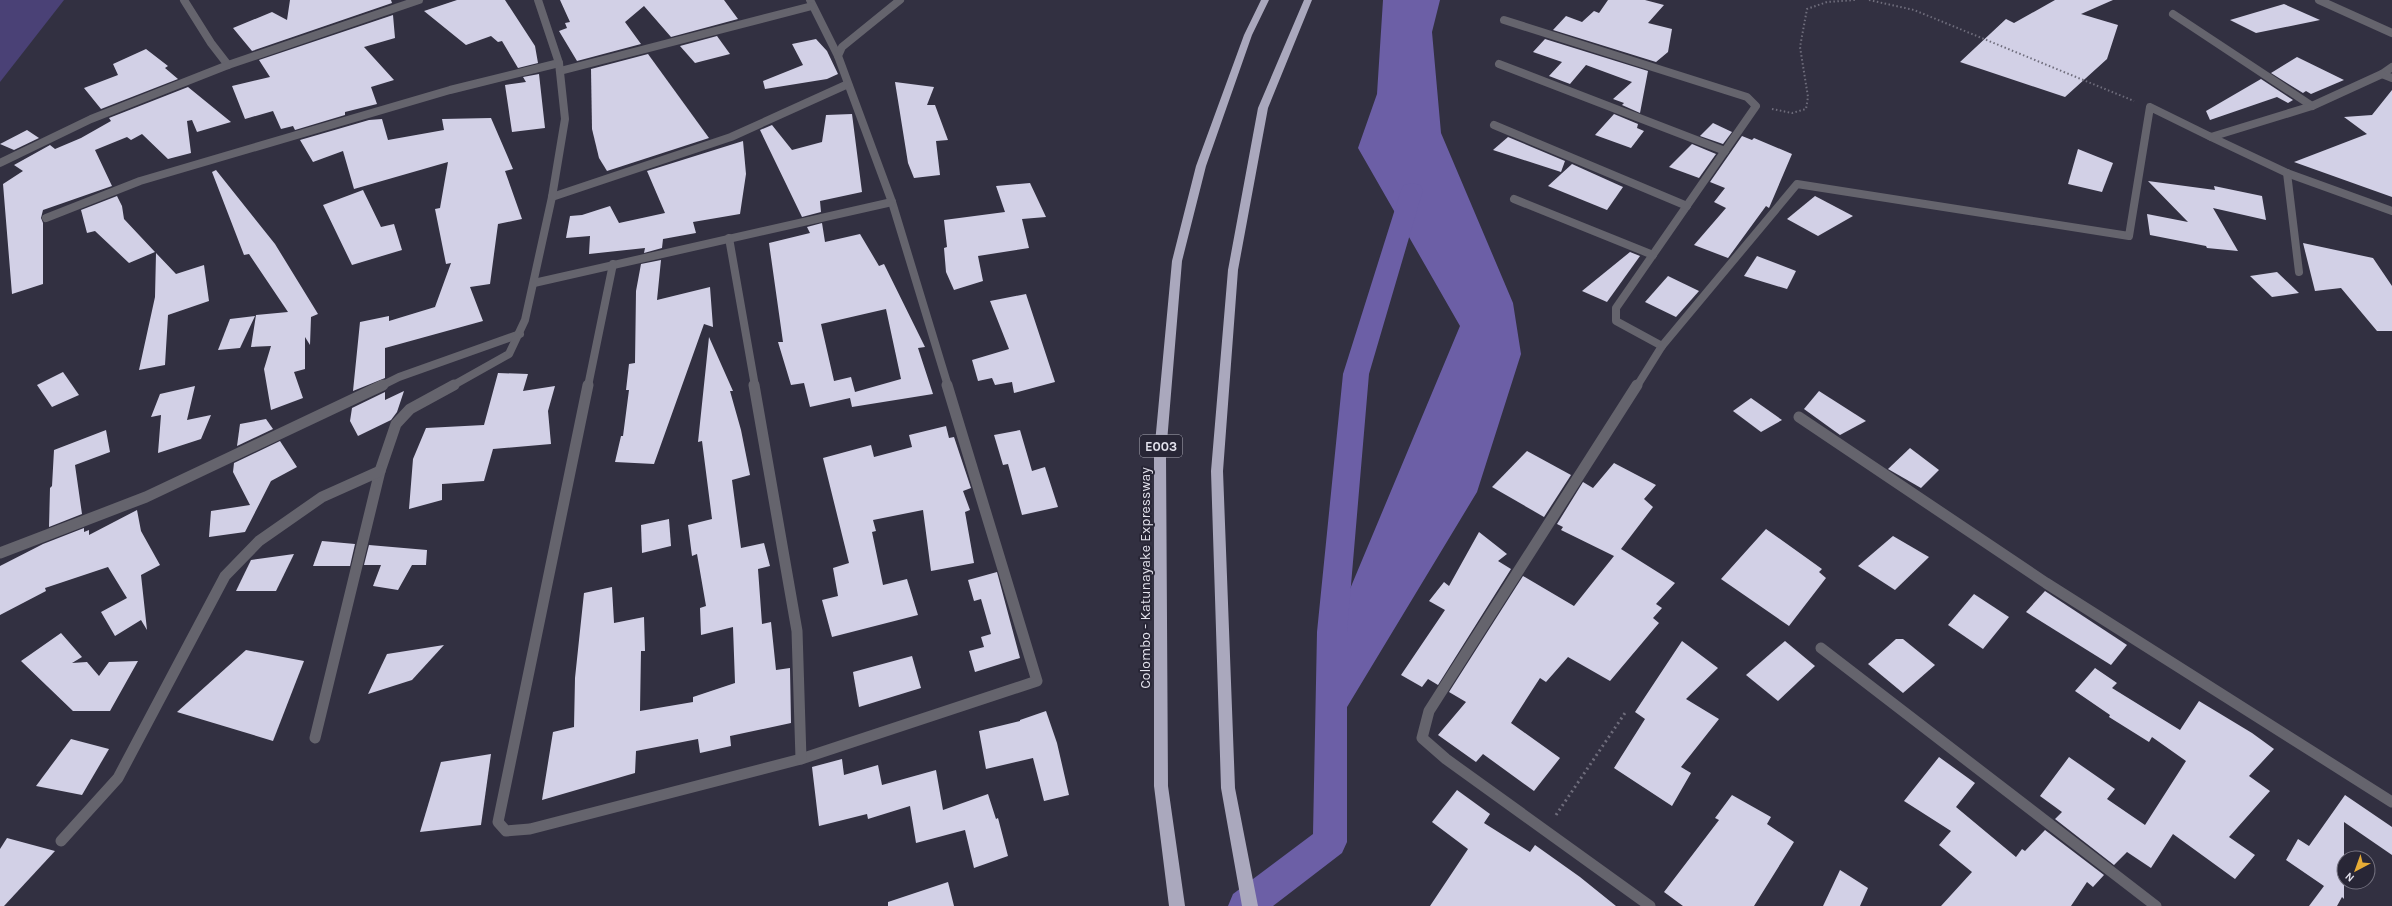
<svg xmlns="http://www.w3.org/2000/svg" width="2392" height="906" font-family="Karla,sans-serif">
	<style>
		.green { fill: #4a4176 }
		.water { fill: #6c5fa6 }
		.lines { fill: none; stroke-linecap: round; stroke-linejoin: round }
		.canal { fill: #6c5fa6; fill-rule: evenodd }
		.building { fill: #d2d0e6; fill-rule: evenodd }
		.path-far1 { stroke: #6f6d7c; stroke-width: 2; stroke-dasharray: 1.5 2.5; stroke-linecap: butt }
		.path { stroke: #6f6d7c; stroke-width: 3; stroke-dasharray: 2 3.5; stroke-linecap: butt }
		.minor-far1 { stroke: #65646d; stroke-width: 8 }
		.minor { stroke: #65646d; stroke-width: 11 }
		.highway { fill: #aaa8bd; fill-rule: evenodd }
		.labels { text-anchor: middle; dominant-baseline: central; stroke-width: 4; stroke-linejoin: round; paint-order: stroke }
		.shield { fill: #282636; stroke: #abaab6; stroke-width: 1 }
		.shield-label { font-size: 13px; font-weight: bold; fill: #e3e2ed }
		.street-label { font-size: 14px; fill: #e3e2ed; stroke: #282636 }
	</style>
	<rect width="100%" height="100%" fill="#323041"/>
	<path class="green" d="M 0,0 L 64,0 L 0,82 Z"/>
	<path class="water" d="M 1383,0 L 1440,0 L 1432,32 L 1441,133 L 1513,303 L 1521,354 L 1477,492 L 1341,717 L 1332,632 L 1460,326 L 1358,148 L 1377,94 Z"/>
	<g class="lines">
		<path class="canal" d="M 1412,183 L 1420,185 L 1423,190 L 1369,374 L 1347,632 L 1347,842 L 1342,853 L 1273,906 L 1228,906 L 1233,894 L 1313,834 L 1317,632 L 1343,374 L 1401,190 L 1404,185 Z"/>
	</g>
	<g class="building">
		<path d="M 290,0 L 391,0 L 392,3 L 252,51 L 233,28 L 272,12 L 287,20 Z"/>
		<path d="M 457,0 L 505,0 L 535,46 L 538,63 L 518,68 L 502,41 L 498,42 L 491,36 L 466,45 L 424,11 Z"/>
		<path d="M 560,0 L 724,0 L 738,19 L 671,37 L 644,6 L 625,22 L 641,44 L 577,61 L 559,31 L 567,28 L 565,23 L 570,22 Z"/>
		<path d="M 1608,0 L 1645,0 L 1664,5 L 1648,23 L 1672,29 L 1668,52 L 1656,62 L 1553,30 L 1566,16 L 1582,22 L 1594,11 L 1599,13 Z"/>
		<path d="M 2055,0 L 2113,0 L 2081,14 L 2118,25 L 2107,59 L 2065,97 L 1960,62 L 2006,19 L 2014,23 Z"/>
		<path d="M 2284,4 L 2320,20 L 2256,33 L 2230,20 Z"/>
		<path d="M 393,15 L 395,38 L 364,47 L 394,80 L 371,87 L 377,104 L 345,112 L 345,115 L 295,130 L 293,126 L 281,129 L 273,111 L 245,119 L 232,86 L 270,77 L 259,60 Z"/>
		<path d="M 717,36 L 730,54 L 695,63 L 680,46 Z"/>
		<path d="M 816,39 L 827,51 L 838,74 L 827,79 L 765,89 L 763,81 L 803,65 L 792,44 Z"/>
		<path d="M 1545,39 L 1648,71 L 1640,113 L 1622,105 L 1624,103 L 1613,99 L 1632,82 L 1586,65 L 1570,84 L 1549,76 L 1562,62 L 1533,52 Z"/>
		<path d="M 146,49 L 168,66 L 165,68 L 178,79 L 101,109 L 84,88 L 118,75 L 113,64 Z"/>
		<path d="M 648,54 L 709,138 L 607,171 L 599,158 L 592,129 L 591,69 Z"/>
		<path d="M 2297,57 L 2344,80 L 2311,94 L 2306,91 L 2303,93 L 2271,73 Z"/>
		<path d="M 539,74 L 545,128 L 512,132 L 505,85 L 526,82 L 523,77 Z"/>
		<path d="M 2261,79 L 2293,100 L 2288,103 L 2277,97 L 2210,120 L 2206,111 Z"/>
		<path d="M 895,82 L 934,87 L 927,105 L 935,105 L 948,140 L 936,141 L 940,175 L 914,178 L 908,163 Z"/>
		<path d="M 188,87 L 231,122 L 197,132 L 192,120 L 187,121 L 191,153 L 168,159 L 142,134 L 131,140 L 127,137 L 95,150 L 112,186 L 43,210 L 41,218 L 43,223 L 43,284 L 12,294 L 3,184 L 23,171 L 14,165 L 50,145 L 55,149 L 81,138 L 111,121 L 109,118 Z"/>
		<path d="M 2392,90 L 2392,197 L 2294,162 L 2367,134 L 2344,117 L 2372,115 Z"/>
		<path d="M 852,114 L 862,192 L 820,201 L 821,212 L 802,217 L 760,130 L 772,125 L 792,150 L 822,142 L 826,115 Z"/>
		<path d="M 1614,114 L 1638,124 L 1637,128 L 1644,131 L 1631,148 L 1595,135 Z"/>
		<path d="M 491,118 L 513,169 L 505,171 L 522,219 L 498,224 L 490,284 L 470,287 L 483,321 L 385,348 L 385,378 L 353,391 L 360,322 L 389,316 L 389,321 L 435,307 L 451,263 L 446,264 L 435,209 L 440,208 L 448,162 L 354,189 L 343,151 L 313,162 L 300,140 L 369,120 L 382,119 L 388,140 L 444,130 L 442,119 Z"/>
		<path d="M 1713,123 L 1732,132 L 1723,144 L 1700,136 Z"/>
		<path d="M 27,130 L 39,138 L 14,150 L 0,144 Z"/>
		<path d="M 1742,136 L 1752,140 L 1754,138 L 1792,154 L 1769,208 L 1766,206 L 1728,258 L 1694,245 L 1726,208 L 1714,202 L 1725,188 L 1710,182 Z"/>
		<path d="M 1508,137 L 1565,161 L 1561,172 L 1493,150 Z"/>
		<path d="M 743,141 L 746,174 L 740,214 L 693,222 L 696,233 L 663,239 L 662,248 L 644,253 L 645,248 L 589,254 L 590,236 L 566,238 L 570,216 L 582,215 L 610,206 L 619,223 L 665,213 L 647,171 Z"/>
		<path d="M 1692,144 L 1716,154 L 1699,178 L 1669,167 Z"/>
		<path d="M 2078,149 L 2113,163 L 2102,192 L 2068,184 Z"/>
		<path d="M 1572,164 L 1623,187 L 1607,210 L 1548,186 Z"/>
		<path d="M 216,170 L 275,244 L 318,314 L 311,317 L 310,345 L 305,337 L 305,369 L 294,372 L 303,398 L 271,410 L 264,369 L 271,346 L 251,347 L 256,315 L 288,312 L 249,254 L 244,255 L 212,172 Z"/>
		<path d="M 2148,181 L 2215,190 L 2214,186 L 2262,196 L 2266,220 L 2213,208 L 2238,251 L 2207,248 L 2206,246 L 2150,235 L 2147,214 L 2188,222 Z"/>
		<path d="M 1030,183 L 1046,217 L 1022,219 L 1029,248 L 978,256 L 983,281 L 954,290 L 946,272 L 944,248 L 947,247 L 944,220 L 1005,212 L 996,186 Z"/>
		<path d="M 363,190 L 381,227 L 394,224 L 402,250 L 352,265 L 323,205 Z"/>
		<path d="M 117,196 L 122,206 L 124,219 L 155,252 L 129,263 L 95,231 L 87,233 L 81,210 Z"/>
		<path d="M 1815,196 L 1853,216 L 1818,236 L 1787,219 Z"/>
		<path d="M 822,223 L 825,242 L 860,234 L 879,266 L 884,264 L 925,347 L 918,348 L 933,394 L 852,407 L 850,398 L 810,407 L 804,383 L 791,385 L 778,342 L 783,342 L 769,243 L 810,233 L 807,227 ZM 886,309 L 901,379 L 855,392 L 851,377 L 834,381 L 821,324 Z"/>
		<path d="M 2303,243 L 2373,258 L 2392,286 L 2392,331 L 2377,331 L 2341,288 L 2315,291 Z"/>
		<path d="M 1630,252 L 1640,256 L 1607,302 L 1582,291 Z"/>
		<path d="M 156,253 L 176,274 L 204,265 L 209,301 L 168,315 L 165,365 L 139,370 L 155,297 Z"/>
		<path d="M 1757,256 L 1796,271 L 1787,289 L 1744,276 Z"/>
		<path d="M 661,260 L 657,300 L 710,287 L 713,327 L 704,324 L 654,464 L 615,462 L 621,436 L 623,436 L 629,390 L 626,390 L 629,364 L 635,363 L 636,291 L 641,264 Z"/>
		<path d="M 2277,272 L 2299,293 L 2272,297 L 2250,276 Z"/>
		<path d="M 1668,276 L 1699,291 L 1676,317 L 1645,302 Z"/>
		<path d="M 1026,294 L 1055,382 L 1014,393 L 1012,382 L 995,385 L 992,378 L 978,381 L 972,360 L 1009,349 L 990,301 Z"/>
		<path d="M 255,316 L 240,348 L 218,350 L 230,319 Z"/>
		<path d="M 709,337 L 733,391 L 730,391 L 741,430 L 750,475 L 732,480 L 741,548 L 764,543 L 770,566 L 758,569 L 762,624 L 771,622 L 776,670 L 790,668 L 791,723 L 730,736 L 731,746 L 700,753 L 698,739 L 636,751 L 635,773 L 542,800 L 553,732 L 574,727 L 575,678 L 584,593 L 612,587 L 614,623 L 644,617 L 645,651 L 641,651 L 640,711 L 693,702 L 693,697 L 735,683 L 733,627 L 701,635 L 700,608 L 706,606 L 697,554 L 692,556 L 688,525 L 712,519 L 702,441 L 698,442 Z"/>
		<path d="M 63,372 L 79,395 L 52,407 L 37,385 Z"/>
		<path d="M 498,373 L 528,374 L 523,391 L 555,386 L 548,411 L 551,444 L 493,449 L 484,481 L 442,484 L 442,500 L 409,509 L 413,459 L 426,428 L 484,425 Z"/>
		<path d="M 195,386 L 187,420 L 211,415 L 201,439 L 158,453 L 161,415 L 151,417 L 160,394 Z"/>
		<path d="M 404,391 L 397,412 L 391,420 L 358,436 L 350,421 L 352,408 L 385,392 L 385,400 Z"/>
		<path d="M 1819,391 L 1866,421 L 1840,435 L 1804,409 Z"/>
		<path d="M 1751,398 L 1782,420 L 1761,432 L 1733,411 Z"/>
		<path d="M 266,419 L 273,429 L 237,446 L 240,424 Z"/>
		<path d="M 946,426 L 949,438 L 954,437 L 971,488 L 963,491 L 970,510 L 965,512 L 974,563 L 931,571 L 923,510 L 873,520 L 876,531 L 872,532 L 883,585 L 907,579 L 918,615 L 832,637 L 822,600 L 838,596 L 833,568 L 849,563 L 823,458 L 871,445 L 874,457 L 912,447 L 909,435 Z"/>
		<path d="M 106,430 L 110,452 L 75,465 L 82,514 L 49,527 L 50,488 L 52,486 L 54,450 Z"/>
		<path d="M 1020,430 L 1032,471 L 1045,467 L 1058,507 L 1022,515 L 1008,464 L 1003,465 L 994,435 Z"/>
		<path d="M 280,441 L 297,467 L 271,481 L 245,532 L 209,537 L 211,511 L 250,505 L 233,472 L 234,463 Z"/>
		<path d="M 1910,448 L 1939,470 L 1921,488 L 1888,469 Z"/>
		<path d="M 1527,451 L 1571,475 L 1544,517 L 1492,487 Z"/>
		<path d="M 1614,463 L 1656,485 L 1644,499 L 1653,507 L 1621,549 L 1675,583 L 1656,604 L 1662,608 L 1653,618 L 1659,623 L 1610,681 L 1568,657 L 1546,682 L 1540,678 L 1511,723 L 1560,758 L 1534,791 L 1483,754 L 1476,762 L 1438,735 L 1466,702 L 1449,692 L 1523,576 L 1574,606 L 1614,556 L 1561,530 L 1563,527 L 1557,524 L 1583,482 L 1593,488 Z"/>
		<path d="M 137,510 L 141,531 L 160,565 L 141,575 L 147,630 L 141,620 L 115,636 L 101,612 L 127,598 L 108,567 L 45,588 L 46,591 L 0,615 L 0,566 L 43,544 L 84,528 L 84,532 L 89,530 L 89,535 Z"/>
		<path d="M 669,519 L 671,546 L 642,553 L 641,525 Z"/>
		<path d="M 1766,529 L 1822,569 L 1819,572 L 1826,578 L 1789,626 L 1721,579 Z"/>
		<path d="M 1479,532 L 1507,554 L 1498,561 L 1511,569 L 1438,685 L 1428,679 L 1422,687 L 1401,675 L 1445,610 L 1429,601 L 1444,582 L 1449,586 Z"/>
		<path d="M 1893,536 L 1929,557 L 1895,590 L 1858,566 Z"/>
		<path d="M 322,541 L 355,544 L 350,566 L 313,566 Z"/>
		<path d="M 369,545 L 427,550 L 426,565 L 412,565 L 398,590 L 373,586 L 381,565 L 364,565 Z"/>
		<path d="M 294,554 L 276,591 L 236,591 L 251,560 Z"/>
		<path d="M 997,572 L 1020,658 L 975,672 L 969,651 L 984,647 L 981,637 L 991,634 L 981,599 L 974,601 L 968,580 Z"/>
		<path d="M 2045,591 L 2127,645 L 2111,665 L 2026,612 Z"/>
		<path d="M 1974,594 L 2009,617 L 1983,649 L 1948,625 Z"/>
		<path d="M 61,633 L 82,657 L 72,663 L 87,662 L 99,676 L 109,662 L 138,661 L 110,711 L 73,711 L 21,661 Z"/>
		<path d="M 1896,639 L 1903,639 L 1935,665 L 1903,693 L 1868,664 Z"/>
		<path d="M 1682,641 L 1718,668 L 1686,699 L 1719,719 L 1681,767 L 1691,773 L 1672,806 L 1614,768 L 1645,719 L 1635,712 Z"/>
		<path d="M 1785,641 L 1815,666 L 1778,701 L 1746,675 Z"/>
		<path d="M 444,645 L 412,680 L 368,694 L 387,654 Z"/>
		<path d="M 246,650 L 304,661 L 273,741 L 177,712 Z"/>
		<path d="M 912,656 L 921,688 L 859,707 L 853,672 Z"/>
		<path d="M 2095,668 L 2117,683 L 2112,688 L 2180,730 L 2199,701 L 2252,733 L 2274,749 L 2249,776 L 2270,791 L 2229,837 L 2255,855 L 2235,879 L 2173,834 L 2151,868 L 2127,852 L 2114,865 L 2055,819 L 2062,812 L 2040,796 L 2069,757 L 2115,789 L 2107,799 L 2145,825 L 2186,761 L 2152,737 L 2149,742 L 2109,717 L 2110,715 L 2075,691 Z"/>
		<path d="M 1046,711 L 1057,743 L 1069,795 L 1044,801 L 1033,758 L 986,769 L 979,731 L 1020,721 L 1020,720 Z"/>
		<path d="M 71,739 L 109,749 L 82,795 L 36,786 Z"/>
		<path d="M 491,754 L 481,825 L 420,832 L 441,762 Z"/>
		<path d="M 1939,757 L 1975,783 L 1956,807 L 2016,857 L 2022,849 L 2025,851 L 2045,830 L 2104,875 L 2093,887 L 2087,882 L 2071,906 L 1941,906 L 1972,872 L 1939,845 L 1951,831 L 1904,801 Z"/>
		<path d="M 842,759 L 844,775 L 878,765 L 882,785 L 936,770 L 943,810 L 988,794 L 996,819 L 998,818 L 1008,856 L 974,868 L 965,830 L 916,843 L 910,806 L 868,819 L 867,814 L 819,826 L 812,767 Z"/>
		<path d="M 1457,790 L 1490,814 L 1484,823 L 1530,852 L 1535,845 L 1580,877 L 1616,906 L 1430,906 L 1468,849 L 1432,822 Z"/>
		<path d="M 1732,795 L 1771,817 L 1767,824 L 1794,842 L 1754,906 L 1683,906 L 1664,892 L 1719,820 L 1715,818 Z"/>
		<path d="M 2345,795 L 2392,827 L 2392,855 L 2344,822 L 2344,899 L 2342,897 L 2337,906 L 2309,906 L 2324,886 L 2286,860 L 2298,839 L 2309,846 Z"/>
		<path d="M 7,838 L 55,851 L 4,906 L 0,906 L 0,849 Z"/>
		<path d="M 1840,870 L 1868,888 L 1860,906 L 1823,906 Z"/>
		<path d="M 948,882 L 954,906 L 888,906 L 888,902 Z"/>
	</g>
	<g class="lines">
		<g class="path-far1">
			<path d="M 1869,0 L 1914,10 L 2134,101"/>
			<path d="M 1772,109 L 1792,113 L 1806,109 L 1808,97 L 1800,47 L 1807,9 L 1827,2 L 1855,0"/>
		</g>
		<path class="path" d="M 1556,815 L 1625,713"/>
		<g class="minor-far1">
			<path d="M 184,0 L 211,43 L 228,65"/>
			<path d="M 810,0 L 838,56"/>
			<path d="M 900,0 L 842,47 L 838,56 L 892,202 L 948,386"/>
			<path d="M 2319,0 L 2392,33"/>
			<path d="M 2173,14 L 2312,106"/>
			<path d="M 1504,20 L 1747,97 L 1756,106 L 1616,308 L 1616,321 L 1662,346"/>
			<path d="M 1499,64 L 1725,151"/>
			<path d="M 2392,67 L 2382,74 L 2392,78"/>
			<path d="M 560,71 L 812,6"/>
			<path d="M 1494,125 L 1687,206"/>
			<path d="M 2211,137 L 2287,173 L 2392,211"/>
			<path d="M 0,163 L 91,119 L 228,65 L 419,0"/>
			<path d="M 2287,173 L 2299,272"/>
			<path d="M 552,197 L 731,137 L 848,84"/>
			<path d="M 1514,199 L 1653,255"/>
			<path d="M 46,218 L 140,181 L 450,90 L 559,63"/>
			<path d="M 729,238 L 755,386"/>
			<path d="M 534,283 L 892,202"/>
			<path d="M 381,386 L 399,377 L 520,334"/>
			<path d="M 452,386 L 509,354 L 525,320 L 552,197 L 565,119 L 559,63 L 538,0"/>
			<path d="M 588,386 L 613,264"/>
			<path d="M 1637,386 L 1662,346 L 1797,184 L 2129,236 L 2150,107 L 2211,137 L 2312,106 L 2382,74"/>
		</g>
		<g class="minor">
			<path d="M 588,385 L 498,822 L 506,831 L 530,829 L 801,759 L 1037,681 L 947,385"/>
			<path d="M 754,385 L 797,631 L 801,759"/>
			<path d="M 1637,385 L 1429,711 L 1422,738 L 1446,759 L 1650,906"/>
			<path d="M 1799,417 L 2046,583 L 2392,802"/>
			<path d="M 0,553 L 146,497 L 383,385"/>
			<path d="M 1821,648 L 2156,906"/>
			<path d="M 315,738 L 380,471 L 396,424 L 410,409 L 454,385"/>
			<path d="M 61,841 L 118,778 L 225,576 L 259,541 L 322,497 L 380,471"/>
		</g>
		<g class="highway">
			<path d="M 1261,0 L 1269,0 L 1252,35 L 1206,166 L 1182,261 L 1166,454 L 1168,786 L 1185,906 L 1169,906 L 1154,786 L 1154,454 L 1172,261 L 1196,166 L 1244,35 Z"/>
			<path d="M 1304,0 L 1312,0 L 1268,108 L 1238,270 L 1223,471 L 1235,788 L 1258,906 L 1242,906 L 1221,788 L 1211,471 L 1228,270 L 1258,108 Z"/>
		</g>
	</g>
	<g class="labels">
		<rect class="shield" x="1140" y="435" width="42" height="22" rx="3"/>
		<g class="shield-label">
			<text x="1161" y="446">E003</text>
		</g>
		<g class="street-label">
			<text transform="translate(1145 578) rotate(-90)">Colombo - Katunayake Expressway</text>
		</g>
	</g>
	<g transform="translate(2356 870) rotate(221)"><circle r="19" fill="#282636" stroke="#73717f"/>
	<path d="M0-3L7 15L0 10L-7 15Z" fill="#e7ac36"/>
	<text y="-6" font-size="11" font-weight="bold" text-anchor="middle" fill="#e3e2ed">N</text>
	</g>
</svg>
